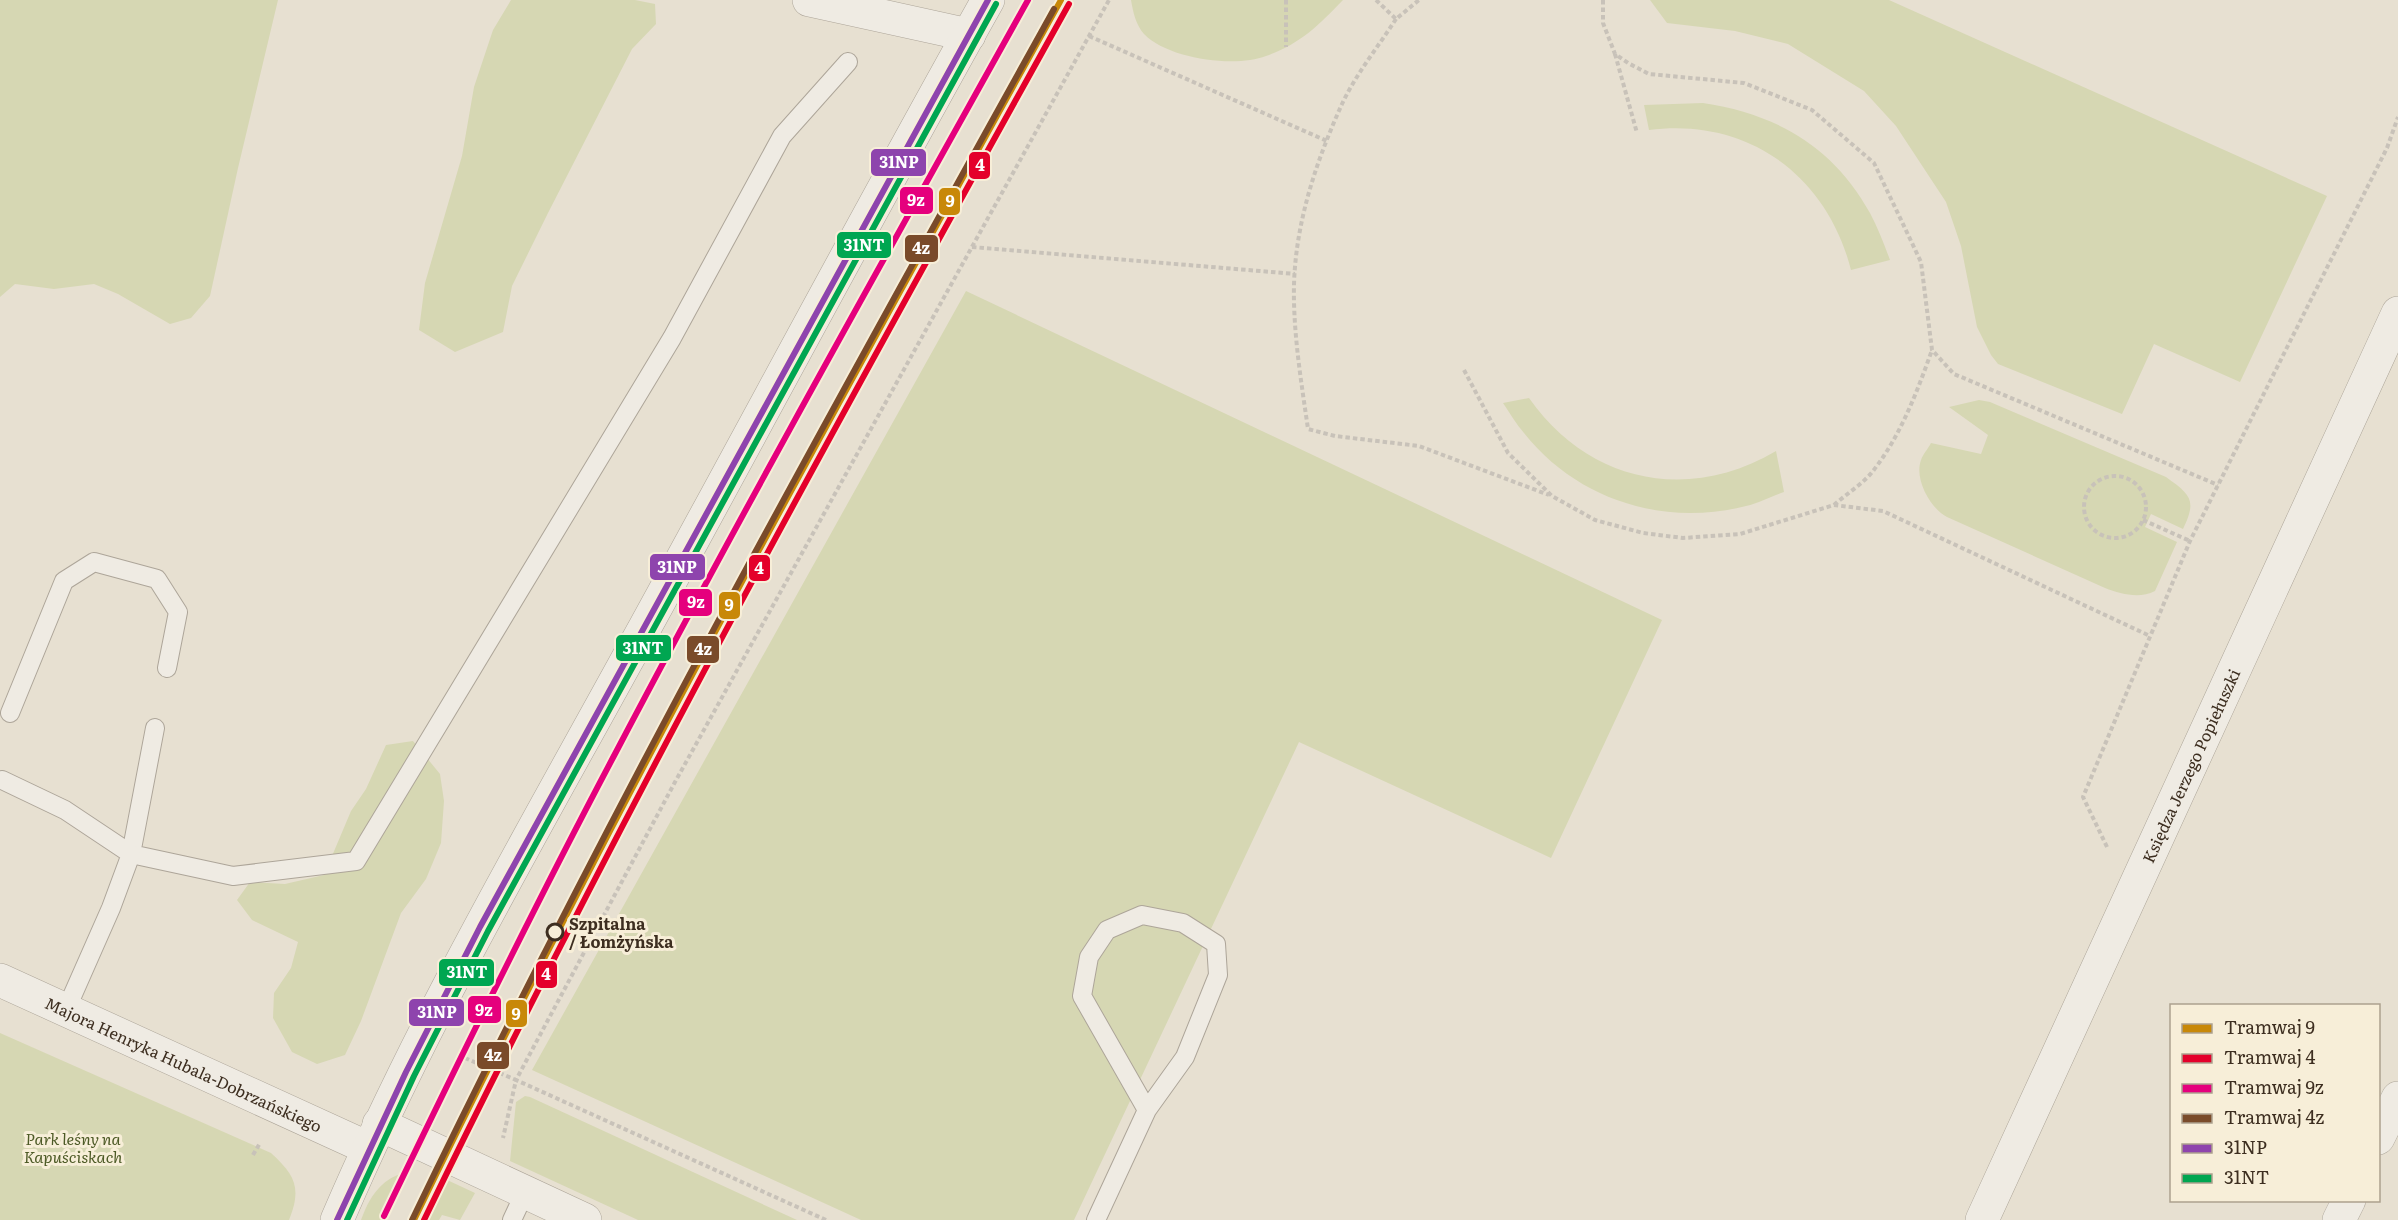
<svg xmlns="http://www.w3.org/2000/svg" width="2398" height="1220" font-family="Literata,serif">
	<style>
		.green { fill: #d6d7b3 }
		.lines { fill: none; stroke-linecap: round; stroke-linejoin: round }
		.service-casing { stroke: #ada599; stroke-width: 20 }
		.minor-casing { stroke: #ada599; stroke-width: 34 }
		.tertiary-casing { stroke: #ada599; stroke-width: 34 }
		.path { stroke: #c8c2b9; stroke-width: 4; stroke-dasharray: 4.5 3; stroke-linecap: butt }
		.service { stroke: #efebe3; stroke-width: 18 }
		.minor { stroke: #efebe3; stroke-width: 33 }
		.tertiary { stroke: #efebe3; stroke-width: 33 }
		.bus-1-casing { stroke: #f7eed8; stroke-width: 10 }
		.bus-2-casing { stroke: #f7eed8; stroke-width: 10 }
		.bus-1 { stroke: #8e44ad; stroke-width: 6 }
		.bus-2 { stroke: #00a651; stroke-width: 6 }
		.tram-1-casing { stroke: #f7eed8; stroke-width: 10 }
		.tram-2-casing { stroke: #f7eed8; stroke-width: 10 }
		.tram-3-casing { stroke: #f7eed8; stroke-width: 10 }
		.tram-4-casing { stroke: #f7eed8; stroke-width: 10 }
		.tram-1 { stroke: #c88808; stroke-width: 6 }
		.tram-2 { stroke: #e4002b; stroke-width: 6 }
		.tram-3 { stroke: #e5007d; stroke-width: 6 }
		.tram-4 { stroke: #7a4b2a; stroke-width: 6 }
		.stop-dot { fill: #f7eed8; stroke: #3d2e20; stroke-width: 3 }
		.labels { text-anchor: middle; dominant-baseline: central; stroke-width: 6; stroke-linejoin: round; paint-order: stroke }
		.street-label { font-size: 16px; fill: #3d2e20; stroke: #f7eed8 }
		.stop-label { font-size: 16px; font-weight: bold; fill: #3d2e20; stroke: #f7eed8; text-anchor: start }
		.park-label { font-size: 16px; font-style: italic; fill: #4d5a26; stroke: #f7eed8 }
		.line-badge { stroke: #f7eed8; stroke-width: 2 }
		.badge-label { font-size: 16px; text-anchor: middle; font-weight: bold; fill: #fff }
	</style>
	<rect width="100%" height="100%" fill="#e7e0d1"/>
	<g class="green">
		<path d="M 0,0 L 278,0 L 238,168 L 210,296 L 191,318 L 170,324 L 118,294 L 94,284 L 54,289 L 15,284 L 0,297 Z"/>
		<path d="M 511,0 L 635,0 L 655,4 L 656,24 L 632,49 L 548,213 L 512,286 L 503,332 L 455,352 L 419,330 L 425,283 L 462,156 L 474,87 L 493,30 Z"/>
		<path d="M 1131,0 L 1343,0 C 1318,26 1300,44 1266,56 C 1235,68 1168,59 1144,34 C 1136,25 1133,12 1131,0 Z"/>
		<path d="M 1650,0 L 1889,0 L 2327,196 L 2240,382 L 2154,344 L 2122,414 L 1998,364 L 1991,355 L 1977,327 L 1961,246 L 1946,202 L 1896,126 L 1864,91 L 1788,44 L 1735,31 L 1667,23 Z"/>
		<path d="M 1703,103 C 1776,114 1833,146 1870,213 C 1878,228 1884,244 1890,260 L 1851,270 C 1827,175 1747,117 1649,130 L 1644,105 Z"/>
		<path d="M 966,291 L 1662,620 L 1551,858 L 1299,742 L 1074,1220 L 861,1220 L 532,1070 Z"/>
		<path d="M 1529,398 C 1589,483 1688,503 1776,451 L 1784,492 C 1772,496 1759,503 1746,506 C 1664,527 1577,500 1524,433 C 1516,424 1510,413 1503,403 Z"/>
		<path d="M 1979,400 L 1990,402 L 2166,477 C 2191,495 2197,500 2183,529 L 2151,514 L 2145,527 L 2177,542 L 2155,591 C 2139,599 2121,594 2105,588 L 1947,517 C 1930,508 1914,479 1921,460 C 1923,454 1928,449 1931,443 L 1981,454 L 1988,435 L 1949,407 Z"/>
		<path d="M 413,741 L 440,774 L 444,801 L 441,843 L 426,879 L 401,913 L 361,1021 L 345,1055 L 317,1064 L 292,1052 L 273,1018 L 274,993 L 291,968 L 298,942 L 252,920 L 237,900 L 250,882 L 285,884 L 324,875 L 351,811 L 366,789 L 386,745 Z"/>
		<path d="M 0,1033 L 271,1153 C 295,1175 302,1188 289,1220 L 0,1220 Z"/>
		<path d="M 525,1096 L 530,1097 L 797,1220 L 638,1220 L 510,1161 L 516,1102 Z"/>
		<path d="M 403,1173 L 381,1220 L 361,1220 C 369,1198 380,1180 403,1173 Z"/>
		<path d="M 445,1179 L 475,1193 L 460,1220 L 442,1215 L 439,1220 L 425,1220 Z"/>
	</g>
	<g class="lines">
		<g class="service-casing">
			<g id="service">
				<path d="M 10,713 L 64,581 L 94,562 L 157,579 L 178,612 L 167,668"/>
				<path d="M 155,728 L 131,854 L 233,876 L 356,861 L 672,338 L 782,136 L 848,62"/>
				<path d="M 2,780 L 65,810 L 131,854 L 111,908 L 66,1010"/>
				<path d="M 512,1220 L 525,1192"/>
				<path d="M 1096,1220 L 1147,1110 L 1185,1057 L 1218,975 L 1216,944 L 1183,923 L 1142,915 L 1107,930 L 1089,957 L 1082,996 L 1147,1110"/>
			</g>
		</g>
		<g class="minor-casing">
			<g id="minor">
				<path d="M 809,0 L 969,35"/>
				<path id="s1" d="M 0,980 L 368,1148"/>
				<path d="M 379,1124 L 585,1220"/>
				<path d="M 2378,1138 L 2398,1098"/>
				<path id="s2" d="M 1982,1220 L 2398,313"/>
				<path d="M 2339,1220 L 2349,1200"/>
			</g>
		</g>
		<g class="tertiary-casing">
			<path id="tertiary" d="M 337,1220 C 423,1019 533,832 638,640 C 755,427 869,212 988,0"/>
		</g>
		<g class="path">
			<path d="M 1286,0 L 1286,47"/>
			<path d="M 1376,0 L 1396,19 L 1419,0"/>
			<path d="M 1603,0 L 1603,23 L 1615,54 L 1628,63 L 1649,74 L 1744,83 L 1812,110 L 1874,163 L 1921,262 L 1932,350 L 1954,374 L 2218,485"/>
			<path d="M 1396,19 C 1378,47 1356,74 1342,104 C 1314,166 1292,233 1294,302 C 1295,345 1302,387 1308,429 L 1335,436 L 1419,446 L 1549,495"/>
			<path d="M 1089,36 L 1327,141"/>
			<path d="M 1615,54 L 1637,133"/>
			<path d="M 972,247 L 1295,274"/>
			<path d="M 1464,370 L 1508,453 L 1552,496 L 1595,520 L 1643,533 L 1683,538 L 1740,534 L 1834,505 L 1883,511 L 2150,636"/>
			<circle cx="2115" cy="507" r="31"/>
			<path d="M 1834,505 C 1846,494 1863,484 1873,471 C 1901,435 1917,392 1932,350"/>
			<path d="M 2143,520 L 2190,541"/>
			<path d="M 2107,847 L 2083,797 L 2190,541 L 2387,148 L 2398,117"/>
			<path d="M 458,1055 L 516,1080 L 503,1138"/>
			<path d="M 253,1155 L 260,1143"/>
			<path d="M 826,1220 L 516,1080 L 675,782 L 1109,0"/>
		</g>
		<use href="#service" class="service"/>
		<use href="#minor" class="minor"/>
		<use href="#tertiary" class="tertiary"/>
		<g class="bus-1-casing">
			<path id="bus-1" d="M 337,1220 L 406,1072 L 480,927 L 988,0"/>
		</g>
		<g class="bus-2-casing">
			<path id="bus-2" d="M 347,1220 L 414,1076 L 488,931 L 996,4"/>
		</g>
		<use href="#bus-1" class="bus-1"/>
		<use href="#bus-2" class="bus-2"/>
		<g class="tram-1-casing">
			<path id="tram-1" d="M 414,1220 C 615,805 838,403 1061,0"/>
		</g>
		<g class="tram-2-casing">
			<path id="tram-2" d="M 424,1220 C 624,807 846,406 1069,4"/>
		</g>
		<g class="tram-3-casing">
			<path id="tram-3" d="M 384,1216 C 459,1060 535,905 616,752 C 749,499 889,250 1028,0"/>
		</g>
		<g class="tram-4-casing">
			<path id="tram-4" d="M 412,1220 C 610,808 832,409 1054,9"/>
		</g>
		<use href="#tram-1" class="tram-1"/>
		<use href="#tram-2" class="tram-2"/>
		<use href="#tram-3" class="tram-3"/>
		<use href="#tram-4" class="tram-4"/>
	</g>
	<circle class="stop-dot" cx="555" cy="932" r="8"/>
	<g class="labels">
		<g class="street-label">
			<text stroke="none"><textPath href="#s2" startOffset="500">Księdza Jerzego Popiełuszki</textPath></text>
			<text stroke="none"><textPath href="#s1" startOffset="202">Majora Henryka Hubala-Dobrzańskiego</textPath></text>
		</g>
		<g class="stop-label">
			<text x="569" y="923">Szpitalna<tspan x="569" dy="18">/ Łomżyńska</tspan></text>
		</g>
		<g class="park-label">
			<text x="73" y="1138">Park leśny na<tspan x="73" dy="18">Kapuściskach</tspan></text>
		</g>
	</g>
	<g class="line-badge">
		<rect x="870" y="148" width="57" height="29" rx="6" fill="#8e44ad"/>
		<rect x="968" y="151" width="23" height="29" rx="6" fill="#e4002b"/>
		<rect x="899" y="186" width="35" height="29" rx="6" fill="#e5007d"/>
		<rect x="938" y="187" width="23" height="29" rx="6" fill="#c88808"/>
		<rect x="836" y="231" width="56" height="28" rx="6" fill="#00a651"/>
		<rect x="904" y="234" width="35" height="29" rx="6" fill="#7a4b2a"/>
		<rect x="649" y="553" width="57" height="28" rx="6" fill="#8e44ad"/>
		<rect x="748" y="554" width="23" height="28" rx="6" fill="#e4002b"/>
		<rect x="678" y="588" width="35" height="29" rx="6" fill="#e5007d"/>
		<rect x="718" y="591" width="23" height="29" rx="6" fill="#c88808"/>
		<rect x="615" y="634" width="57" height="28" rx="6" fill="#00a651"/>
		<rect x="686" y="635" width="34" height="29" rx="6" fill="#7a4b2a"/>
		<rect x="438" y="958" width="57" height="29" rx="6" fill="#00a651"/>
		<rect x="535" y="960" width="23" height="29" rx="6" fill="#e4002b"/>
		<rect x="467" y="995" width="35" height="29" rx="6" fill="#e5007d"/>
		<rect x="408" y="998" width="57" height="29" rx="6" fill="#8e44ad"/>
		<rect x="505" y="999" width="23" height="29" rx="6" fill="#c88808"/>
		<rect x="476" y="1041" width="34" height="29" rx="6" fill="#7a4b2a"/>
	</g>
	<g class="badge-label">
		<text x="899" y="168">31NP</text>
		<text x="980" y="171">4</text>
		<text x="916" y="206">9z</text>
		<text x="950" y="207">9</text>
		<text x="864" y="251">31NT</text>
		<text x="921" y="254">4z</text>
		<text x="677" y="573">31NP</text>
		<text x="759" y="574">4</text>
		<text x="696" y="608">9z</text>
		<text x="729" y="611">9</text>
		<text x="643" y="654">31NT</text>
		<text x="703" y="655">4z</text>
		<text x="467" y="978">31NT</text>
		<text x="546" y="980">4</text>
		<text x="484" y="1016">9z</text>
		<text x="437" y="1018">31NP</text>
		<text x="516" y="1020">9</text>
		<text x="493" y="1061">4z</text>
	</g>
	<rect x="2170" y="1004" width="210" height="198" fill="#f7eed8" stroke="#ada18e" stroke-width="1.5"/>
	<rect x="2182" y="1024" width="30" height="9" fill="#c88808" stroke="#ada18e" stroke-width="1.5"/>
	<text x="2224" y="1034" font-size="18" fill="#3d2e20">Tramwaj 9</text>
	<rect x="2182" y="1054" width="30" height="9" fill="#e4002b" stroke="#ada18e" stroke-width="1.5"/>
	<text x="2224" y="1064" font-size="18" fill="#3d2e20">Tramwaj 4</text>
	<rect x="2182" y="1084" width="30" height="9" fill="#e5007d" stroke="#ada18e" stroke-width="1.5"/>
	<text x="2224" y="1094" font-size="18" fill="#3d2e20">Tramwaj 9z</text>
	<rect x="2182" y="1114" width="30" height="9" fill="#7a4b2a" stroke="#ada18e" stroke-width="1.5"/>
	<text x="2224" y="1124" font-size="18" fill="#3d2e20">Tramwaj 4z</text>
	<rect x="2182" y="1144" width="30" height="9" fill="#8e44ad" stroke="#ada18e" stroke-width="1.5"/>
	<text x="2224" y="1154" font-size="18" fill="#3d2e20">31NP</text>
	<rect x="2182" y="1174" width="30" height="9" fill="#00a651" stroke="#ada18e" stroke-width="1.5"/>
	<text x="2224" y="1184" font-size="18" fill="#3d2e20">31NT</text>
</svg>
